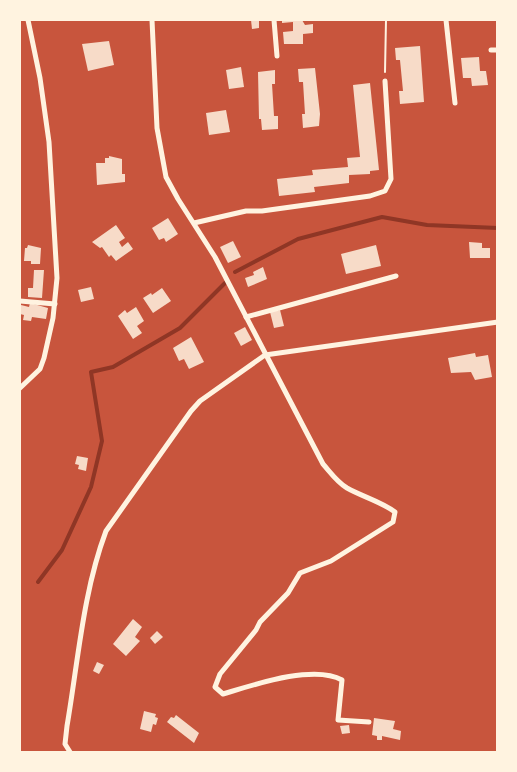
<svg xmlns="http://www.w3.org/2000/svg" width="517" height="772" font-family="'Asap Condensed',sans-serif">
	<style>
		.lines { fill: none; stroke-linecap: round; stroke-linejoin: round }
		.stream { stroke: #8f3625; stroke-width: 4 }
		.building { fill: #f7dbc8 }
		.path { stroke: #fff3e0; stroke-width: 2 }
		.minor { stroke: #fff3e0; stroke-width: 5 }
	</style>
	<rect width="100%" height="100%" fill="#c8553d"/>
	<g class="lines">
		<g class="stream">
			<path d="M 235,272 L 298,239 L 382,217 L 427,225 L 498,228"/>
			<path d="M 38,582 L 62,550 L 91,487 L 102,441 L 91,372 L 113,367 L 180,328 L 225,283"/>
		</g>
	</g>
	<g class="building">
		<path d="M 251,20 L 259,20 L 259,28 L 252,29 Z"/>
		<path d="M 282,20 L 302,20 L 305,25 L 313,24 L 313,33 L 303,34 L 303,44 L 284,44 L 283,32 L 293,31 L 293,22 L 282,23 Z"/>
		<path d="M 109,41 L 114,65 L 88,71 L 82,44 Z"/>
		<path d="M 420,46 L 424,102 L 400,104 L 399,91 L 403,91 L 400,60 L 396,60 L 395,48 Z"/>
		<path d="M 479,57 L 480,71 L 486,71 L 488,85 L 472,86 L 471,78 L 463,78 L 461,58 Z"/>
		<path d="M 241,67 L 244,87 L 229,89 L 226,70 Z"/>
		<path d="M 315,68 L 320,114 L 319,126 L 303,128 L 302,114 L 305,114 L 303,82 L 299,82 L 298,69 Z"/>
		<path d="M 275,70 L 275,84 L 272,84 L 274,116 L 278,116 L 278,129 L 262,130 L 261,119 L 259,119 L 258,72 Z"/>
		<path d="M 370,83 L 379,170 L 370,171 L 370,174 L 349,175 L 349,183 L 314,187 L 315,192 L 279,196 L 277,179 L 313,175 L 312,170 L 348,167 L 347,158 L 360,157 L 353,85 Z"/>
		<path d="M 226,110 L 230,132 L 209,135 L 206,113 Z"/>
		<path d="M 109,156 L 122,159 L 122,174 L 125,174 L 125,182 L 97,185 L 96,163 L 105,163 L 105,158 L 109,158 Z"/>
		<path d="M 168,218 L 178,234 L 166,242 L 164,238 L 159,240 L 152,228 Z"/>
		<path d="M 116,225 L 125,238 L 119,242 L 122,247 L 128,242 L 133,249 L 116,261 L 111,255 L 109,257 L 102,247 L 100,248 L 92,242 Z"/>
		<path d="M 233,241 L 241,257 L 228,263 L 220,247 Z"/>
		<path d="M 469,242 L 482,243 L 482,248 L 490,248 L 490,258 L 470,258 Z"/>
		<path d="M 28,245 L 41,248 L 40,264 L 31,264 L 31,261 L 24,261 L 25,248 L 27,248 Z"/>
		<path d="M 376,245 L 381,266 L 346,274 L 341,254 Z"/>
		<path d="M 263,267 L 267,279 L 248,287 L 245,278 L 254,275 L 253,272 Z"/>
		<path d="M 34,270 L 44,270 L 42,298 L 28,297 L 28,288 L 33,288 Z"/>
		<path d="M 91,287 L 94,299 L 81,302 L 78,290 Z"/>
		<path d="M 162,288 L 171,301 L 153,313 L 143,298 L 151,293 L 152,295 Z"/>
		<path d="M 30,303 L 48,308 L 46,319 L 32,317 L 31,321 L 23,320 L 24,315 L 20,314 L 21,305 L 29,307 Z"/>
		<path d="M 136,307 L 144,321 L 137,326 L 142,333 L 133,339 L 118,316 L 125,310 L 127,313 Z"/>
		<path d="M 280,310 L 284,326 L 274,328 L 270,312 Z"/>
		<path d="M 245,327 L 252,340 L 241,346 L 234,333 Z"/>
		<path d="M 191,337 L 204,362 L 189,369 L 184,359 L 179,361 L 173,348 Z"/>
		<path d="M 475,353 L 476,357 L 488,355 L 492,377 L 475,380 L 471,372 L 451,373 L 448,358 Z"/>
		<path d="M 77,456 L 88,458 L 86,471 L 78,469 L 79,465 L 75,464 Z"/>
		<path d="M 133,619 L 142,627 L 135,637 L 140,641 L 126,656 L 113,644 Z"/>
		<path d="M 157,631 L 163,637 L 155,644 L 150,638 Z"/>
		<path d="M 97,662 L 104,665 L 99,674 L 93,671 Z"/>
		<path d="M 144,711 L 156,714 L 155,717 L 158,718 L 156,725 L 153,724 L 151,732 L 140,729 Z"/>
		<path d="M 176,715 L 199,733 L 194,743 L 167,722 L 171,717 L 174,718 Z"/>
		<path d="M 374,718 L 395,721 L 393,729 L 401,731 L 400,740 L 382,736 L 382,740 L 377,740 L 377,736 L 372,735 Z"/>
		<path d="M 349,725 L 350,733 L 342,734 L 340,726 Z"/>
	</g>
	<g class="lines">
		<path class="path" d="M 385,72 L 386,20"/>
		<g class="minor">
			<path d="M 152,20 L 157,128 L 166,177 L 178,199 L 215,257 L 323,464 C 331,473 337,482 347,488 C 363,497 380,501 395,512 L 393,522 L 331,561 L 300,573 L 288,593 L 260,622 L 256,630 L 220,674 L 215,687 L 223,694 C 253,685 314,664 342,680 L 338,720 L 369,722"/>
			<path d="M 274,20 L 277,56"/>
			<path d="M 446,20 L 455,103"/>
			<path d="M 491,50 L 498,50"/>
			<path d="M 194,223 L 246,211 L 262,211 L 370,196 L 385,191 L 391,179 L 385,81"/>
			<path d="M 20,301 L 55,304"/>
			<path d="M 246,317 L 396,276"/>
			<path d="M 20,388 L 40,369 L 44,358 L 53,318 L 57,278 L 49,142 L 40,78 L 28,20"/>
			<path d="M 70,752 L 65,744 L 67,726 C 78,662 83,592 106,531 L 191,411 L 200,401 L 265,355 L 498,322"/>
		</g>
	</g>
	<rect width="517" height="772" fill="none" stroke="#fff3e0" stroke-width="42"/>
</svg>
